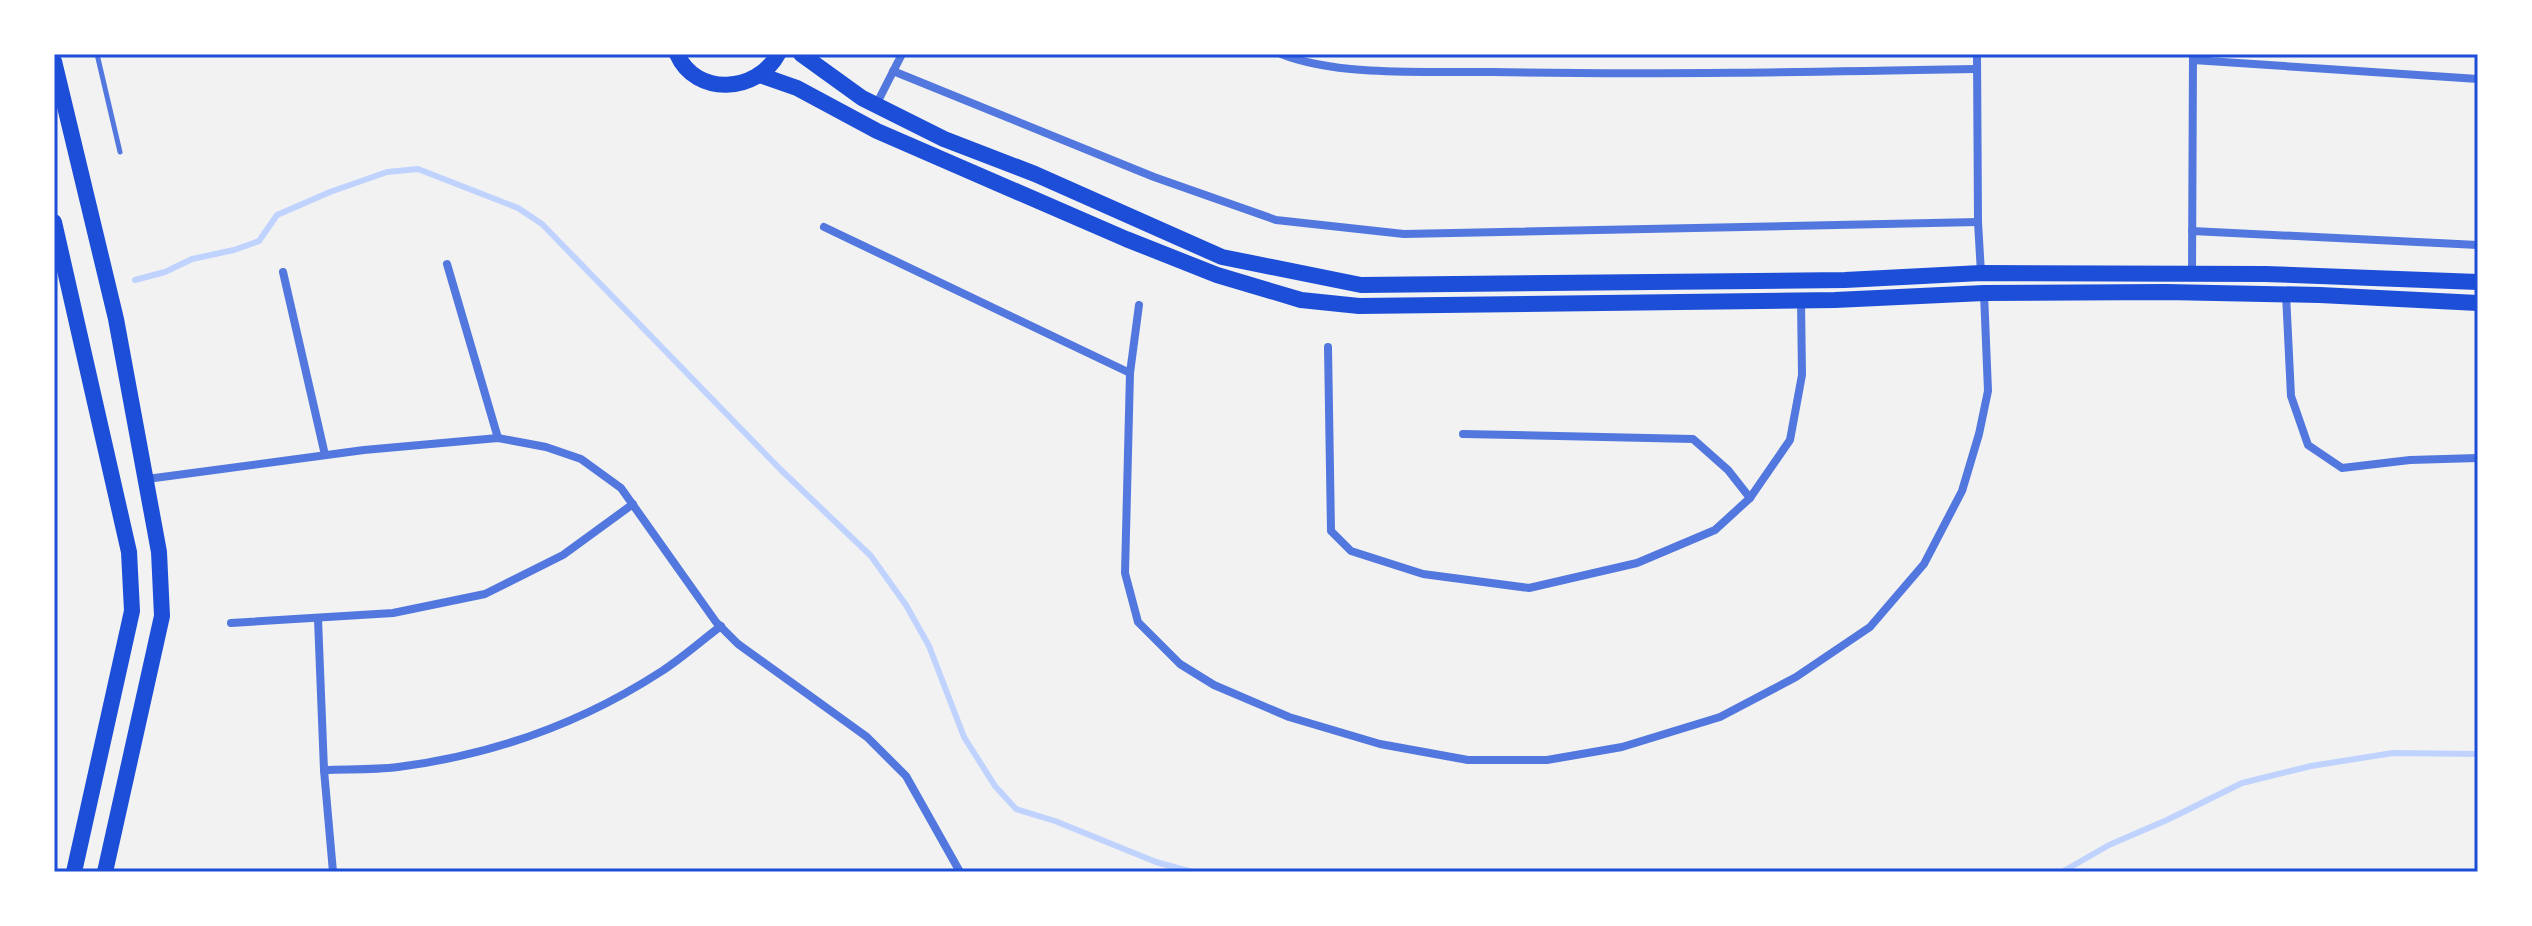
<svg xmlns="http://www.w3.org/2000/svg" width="2532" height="926" font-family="'Noto Sans',sans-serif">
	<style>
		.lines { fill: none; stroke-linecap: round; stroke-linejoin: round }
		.stream { stroke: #bfd3fe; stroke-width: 6 }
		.service { stroke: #5277de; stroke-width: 5 }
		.minor { stroke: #5277de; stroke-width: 8 }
		.secondary { stroke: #1d4ed8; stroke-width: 16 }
		.primary { stroke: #1d4ed8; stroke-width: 16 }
		.neatline { fill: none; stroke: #1d4ed8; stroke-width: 3 }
	</style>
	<rect width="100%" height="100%" fill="#f2f2f2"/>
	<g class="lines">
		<g class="stream">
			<path d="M 135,280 L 165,272 L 192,259 L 234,250 L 259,241 L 277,215 L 330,192 L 387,172 L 418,169 L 518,208 L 542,224 L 780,469 L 871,556 L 906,605 L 929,646 L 964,737 L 995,786 L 1016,809 L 1055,821 L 1156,862 L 1192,872"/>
			<path d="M 2062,872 L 2109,845 L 2167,820 L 2242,783 L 2311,766 L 2393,753 L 2478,754"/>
		</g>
		<path class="service" d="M 97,54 L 120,152"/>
		<g class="minor">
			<path d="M 1281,54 C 1339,77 1429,71 1492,72 C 1654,75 1815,72 1977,69"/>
			<path d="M 1977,54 L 1978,222 L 1981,273"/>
			<path d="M 2193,60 L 2478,79"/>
			<path d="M 893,71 L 1154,177 L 1276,220 L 1404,234 L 1978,222"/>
			<path d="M 876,105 L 902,54"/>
			<path d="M 824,227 L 1130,373"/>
			<path d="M 2192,231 L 2478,245"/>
			<path d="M 447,264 L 498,438"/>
			<path d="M 283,272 L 325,455"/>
			<path d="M 2192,274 L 2193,54"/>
			<path d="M 2286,294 L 2291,396 L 2308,445 L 2342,468 L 2410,460 L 2478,458"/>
			<path d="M 1139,305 L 1130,373 L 1125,573 L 1138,622 L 1180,664 L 1214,685 L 1289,717 L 1380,744 L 1468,760 L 1547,760 L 1622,747 L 1720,717 L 1796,677 L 1870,627 L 1924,564 L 1962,491 L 1979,434 L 1988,391 L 1984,293"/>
			<path d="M 1328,347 L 1331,531 L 1351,551 L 1423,574 L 1529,588 L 1637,563 L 1715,530 L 1750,498 L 1790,440 L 1802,375 L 1801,300"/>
			<path d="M 1463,434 L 1693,439 L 1728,470 L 1750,498"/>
			<path d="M 147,479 L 364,450 L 498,438 L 546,447 L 581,459 L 621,488 L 716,622 L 738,644 L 867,737 L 906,776 L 960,872"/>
			<path d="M 318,619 L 324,770 L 333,872"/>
			<path d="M 231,623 L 393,613 L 485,594 L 563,555 L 633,504"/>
			<path d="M 324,770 C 348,769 373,770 398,767 C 492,755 582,723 662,671 C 682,658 701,641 721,626"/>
		</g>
		<g class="secondary">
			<path d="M 677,54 C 696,97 757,93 778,54"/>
			<path d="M 801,54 L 862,98 L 944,139 L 1035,174 L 1222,257 L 1361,285 L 1845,280 L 1981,273 L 2265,274 L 2478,282"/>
			<path d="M 760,75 L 797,88 L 877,131 L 1126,239 L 1217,275 L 1301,300 L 1359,306 L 1835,300 L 1984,293 L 2166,292 L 2320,295 L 2478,303"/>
		</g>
		<g class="primary">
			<path d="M 54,61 L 116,319 L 159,552 L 162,616 L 105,872"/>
			<path d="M 54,222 L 129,552 L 132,611 L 74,872"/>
		</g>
	</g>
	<rect width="2532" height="926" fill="none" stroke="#ffffff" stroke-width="112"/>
	<rect x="56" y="56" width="2420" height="814" class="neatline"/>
</svg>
